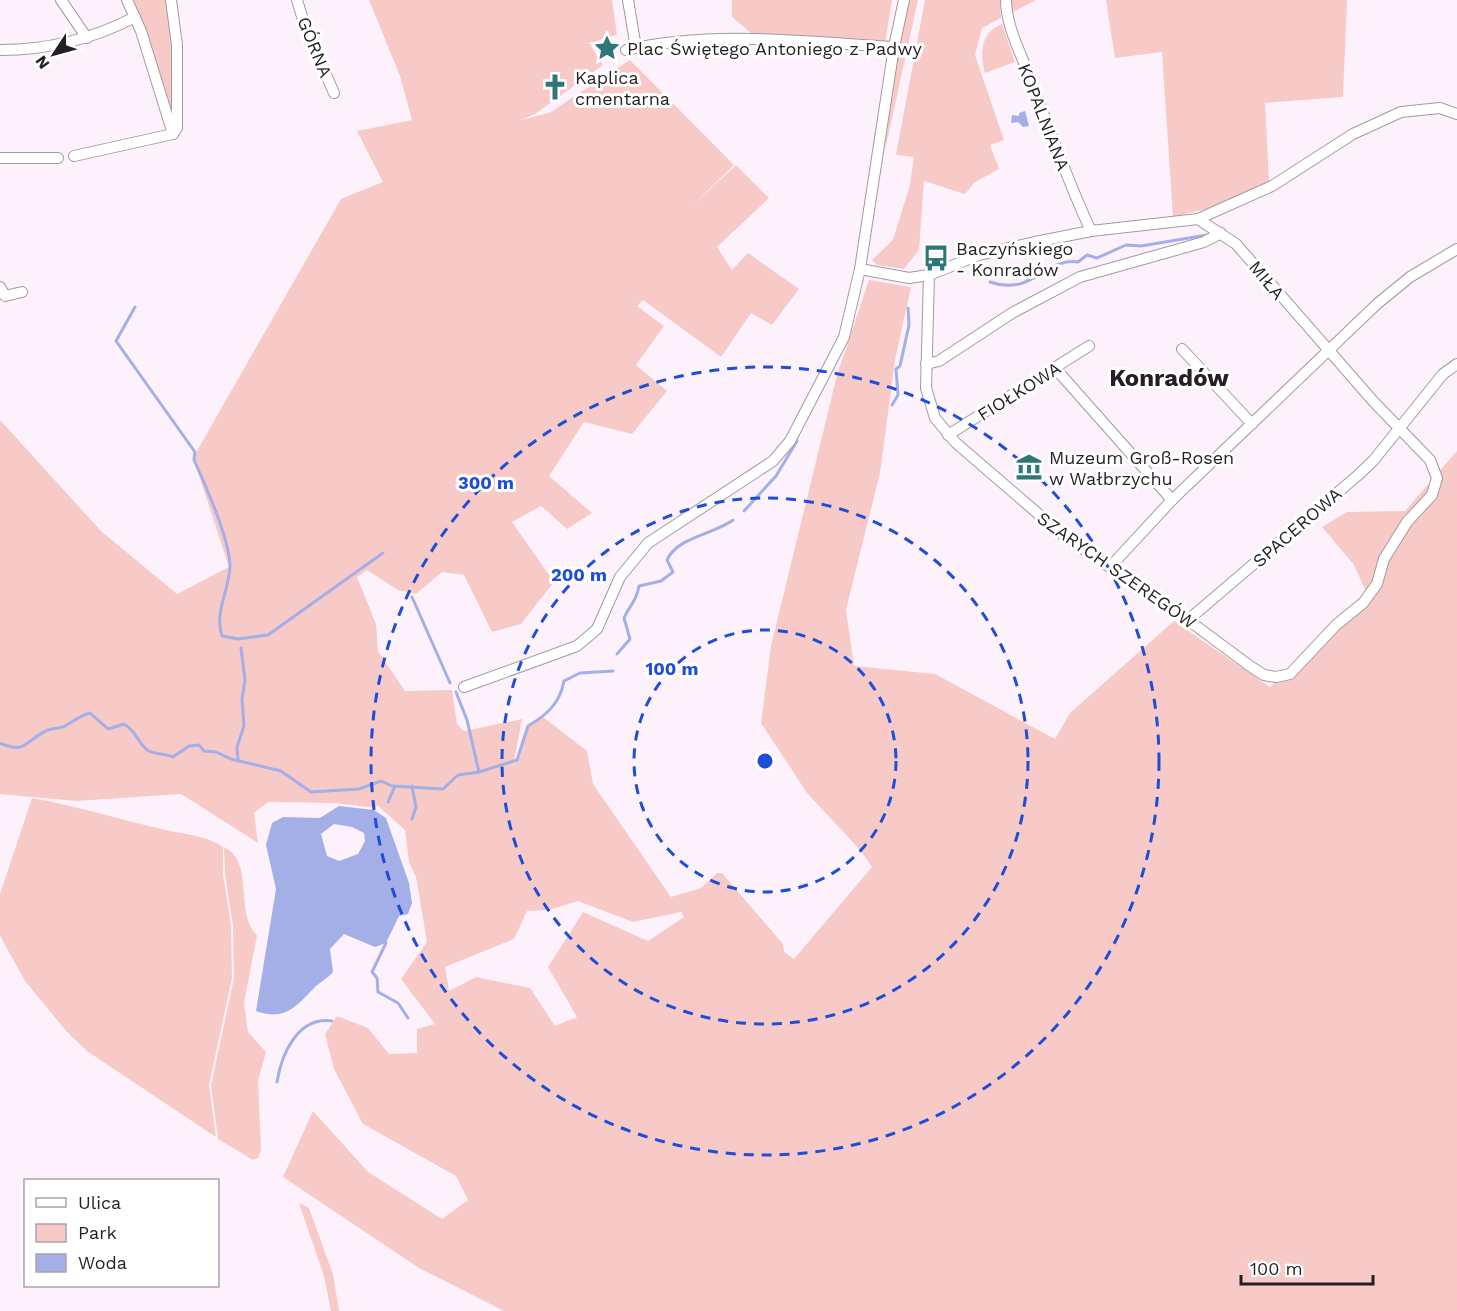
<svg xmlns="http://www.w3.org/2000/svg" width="1457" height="1311" font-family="'Work Sans',sans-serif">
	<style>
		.green { fill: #f7cac8; fill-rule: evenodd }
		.water { fill: #a4afe8; fill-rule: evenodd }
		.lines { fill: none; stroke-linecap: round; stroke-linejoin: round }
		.stream { stroke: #a4afe8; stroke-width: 3 }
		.street-casing { stroke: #a399a2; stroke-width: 12 }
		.street { stroke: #fff; stroke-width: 10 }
		.ring { fill: none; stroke: #1d4ed8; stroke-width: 3; stroke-dasharray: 10 8 }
		.labels { text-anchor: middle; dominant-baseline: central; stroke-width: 6; stroke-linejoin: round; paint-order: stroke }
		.street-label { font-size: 18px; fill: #231f23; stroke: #fff }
		.poi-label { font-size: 18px; fill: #231f23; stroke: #fff; text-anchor: start }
		.district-label { font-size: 24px; font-weight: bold; fill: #231f23; stroke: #fff }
		.centre { fill: #1d4ed8; stroke: #fff; stroke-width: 3 }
		.ring-label { font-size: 18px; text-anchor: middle; font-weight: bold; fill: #1d4ed8; stroke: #fff; stroke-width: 6; stroke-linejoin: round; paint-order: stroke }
	</style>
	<rect width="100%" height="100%" fill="#fdf2fc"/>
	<g class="green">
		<path d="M 133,0 L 166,0 L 174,52 L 173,125 L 148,35 Z"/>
		<path d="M 369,0 L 612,0 L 617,35 L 603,38 L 591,46 L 603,65 L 535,114 L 521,120 L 549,113 L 630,60 L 734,165 L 691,207 L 736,165 L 769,198 L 717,247 L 732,270 L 748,253 L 799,289 L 772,325 L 751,313 L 721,357 L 643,300 L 637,306 L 664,326 L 636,365 L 667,391 L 632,434 L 584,422 L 549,476 L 592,513 L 567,529 L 541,506 L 512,522 L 554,582 L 521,624 L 492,632 L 464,575 L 442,572 L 416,594 L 398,590 L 367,570 L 357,577 L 376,624 L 378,651 L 405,691 L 452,690 L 457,724 L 464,731 L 522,719 L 513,767 L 528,726 L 543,717 L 587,751 L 593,784 L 671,897 L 701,888 L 717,873 L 722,873 L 783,944 L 784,952 L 794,959 L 872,867 L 861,851 L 807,793 L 761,723 L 771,646 L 837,375 L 869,280 L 911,287 L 895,360 L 880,473 L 846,610 L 854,666 L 935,674 L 1055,739 L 1070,713 L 1174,621 L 1270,687 L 1368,596 L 1354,565 L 1322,527 L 1347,512 L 1405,511 L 1457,451 L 1457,1311 L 504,1311 L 419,1268 L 283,1177 L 313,1111 L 368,1172 L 442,1219 L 468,1200 L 456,1176 L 363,1124 L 334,1069 L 325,1034 L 337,1016 L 368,1028 L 389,1054 L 417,1053 L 417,1029 L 435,1024 L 401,979 L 427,942 L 416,877 L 409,862 L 405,830 L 377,805 L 376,808 L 335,803 L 268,802 L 254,813 L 258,843 L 181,794 L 76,801 L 0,794 L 0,420 L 101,531 L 177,594 L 229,567 L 194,460 L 198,449 L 341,199 L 383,182 L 357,131 L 412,120 L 400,76 ZM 578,901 L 633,922 L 681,912 L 684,917 L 648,941 L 583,912 L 548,967 L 577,1017 L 555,1026 L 530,988 L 476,977 L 449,991 L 445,967 L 514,939 L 527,911 L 549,910 Z"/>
		<path d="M 732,0 L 892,0 L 885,43 L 756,37 L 732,17 Z"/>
		<path d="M 908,0 L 918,0 L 885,150 L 890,102 Z"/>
		<path d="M 925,0 L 1000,0 L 1001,18 L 982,28 L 975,55 L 1004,140 L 990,145 L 999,169 L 975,182 L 965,194 L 924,181 L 919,250 L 904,269 L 877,265 L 872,260 L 893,240 L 910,185 L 914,157 L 896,155 Z"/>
		<path d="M 1011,0 L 1036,0 L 1013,12 Z"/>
		<path d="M 1106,0 L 1347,0 L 1343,97 L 1265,103 L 1269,181 L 1226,204 L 1173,217 L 1162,52 L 1115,58 Z"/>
		<path d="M 1002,24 L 1015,62 L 985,73 C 979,54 981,32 1002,24 Z"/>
		<path d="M 32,798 C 77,806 121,820 166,830 C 186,835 206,835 223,847 L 223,874 L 231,925 L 232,978 L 209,1085 L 216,1137 L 87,1051 L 67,1032 L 25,981 L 4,943 L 0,935 L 0,894 Z"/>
		<path d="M 224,847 C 255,862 234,912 257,935 L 244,1003 L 248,1032 L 266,1052 L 258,1081 L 261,1150 L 258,1158 L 253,1160 L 218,1139 L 211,1085 L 234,978 L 233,926 L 225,874 Z"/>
		<path d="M 299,1203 L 309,1208 L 333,1274 L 339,1311 L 331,1311 L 324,1276 Z"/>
	</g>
	<g class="water">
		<path d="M 1025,111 L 1029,126 L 1023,127 L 1018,122 L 1011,123 L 1012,115 L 1019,116 L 1019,113 Z"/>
		<path d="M 339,806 L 374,810 L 386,818 L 409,883 L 412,903 L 408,914 L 399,916 L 386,943 L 375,947 L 344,934 L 330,949 L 333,972 C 328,978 320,982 315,987 C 295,1008 284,1021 256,1011 L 276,889 L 266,845 L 272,823 L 283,817 L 320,818 ZM 334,824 L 352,827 L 364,833 L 365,841 L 358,854 L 339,861 L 327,856 L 321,834 Z"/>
	</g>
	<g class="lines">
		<g class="stream">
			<path d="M 990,282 C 1032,297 1046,257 1078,262 L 1087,255 L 1097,258 L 1126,245 L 1141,246 L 1207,235"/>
			<path d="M 135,307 L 116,341 L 195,452 L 194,460 C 205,484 230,541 230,567 C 229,591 214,612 222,636 L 238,639 L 268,635 L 383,553"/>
			<path d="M 892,405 L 898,395 L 896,369 L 900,366 L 909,325 L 908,308"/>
			<path d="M 744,511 L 776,476 L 797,441"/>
			<path d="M 412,597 L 450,683"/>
			<path d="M 617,654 L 630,639 L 624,618 C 630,604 636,603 639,586 L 661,581 L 673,572 L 667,560 C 677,537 715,534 733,520"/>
			<path d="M 456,692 L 467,720 L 479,772"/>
			<path d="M 0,743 C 27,755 27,739 46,731 C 52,728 59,729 65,726 C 74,721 79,716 90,713 L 108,729 L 124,724 C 137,732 136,740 146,749 C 152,755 164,753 173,757 L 189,746 L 199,745 L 204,751 L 216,752 L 231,759 L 281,771 L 311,792 L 359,789 L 381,781 L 392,786 L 443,789 L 458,775 L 479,772 L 517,760 L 528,726 C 547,715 560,703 564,681 L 580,673 L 613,671"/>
			<path d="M 238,760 L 237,747 L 244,726 L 242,699 L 245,680 L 241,648"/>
			<path d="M 412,786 L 416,807 L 412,819"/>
			<path d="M 388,802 L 395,786"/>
			<path d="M 386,943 L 372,972 L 377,978 L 378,992 L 398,1003 L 408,1018"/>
			<path d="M 277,1082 C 281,1056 297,1016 332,1021"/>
		</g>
		<g class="street-casing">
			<g id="street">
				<path d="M 61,0 L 87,38"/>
				<path d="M 171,0 L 177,45 L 177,128 L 173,134"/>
				<path d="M 297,0 L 304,23 L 334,93"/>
				<path d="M 628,0 L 636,48"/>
				<path d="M 1006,0 C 1006,25 1020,52 1029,75 C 1049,128 1067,180 1091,231"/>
				<path d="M 0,50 C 47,50 93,39 135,17"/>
				<path d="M 626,50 C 713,30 806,42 894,47"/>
				<path d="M 74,156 L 173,134 L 141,31 L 127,0"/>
				<path d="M 0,158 L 58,158"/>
				<path d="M 860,269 L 909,278 L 929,275 L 979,255 L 1035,242 L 1091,231 L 1198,219 L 1272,186 L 1353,134 L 1401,112 L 1440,108 L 1457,114"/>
				<path d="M 929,275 L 926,388 L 935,418 L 956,443 L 1064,536 L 1188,620 L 1250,666 L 1264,675 L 1276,677 L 1290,674 L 1336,625 L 1363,603 L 1377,584 L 1384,559 L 1407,522 L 1432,495 L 1437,478 L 1430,460 L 1373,401 L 1236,244 L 1198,219"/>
				<path d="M 0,287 L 5,296 L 22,292"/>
				<path d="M 1182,349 L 1252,424"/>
				<path d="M 926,364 L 939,361 L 1012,313 L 1080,277 L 1204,242 L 1221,233"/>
				<path d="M 1055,368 L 1172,500"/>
				<path d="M 948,435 L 1089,346"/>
				<path d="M 1110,567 L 1172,500 L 1377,304 L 1410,277 L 1457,249"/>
				<path d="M 1188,620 L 1357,476 L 1373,461 L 1443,374 L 1457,364"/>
				<path d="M 464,687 L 577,646 L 597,629 L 620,577 L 648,543 L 773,461 L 790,441 L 844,337 L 860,269 L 894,47 L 904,0"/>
			</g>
		</g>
		<use href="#street" class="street"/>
	</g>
	<g class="ring">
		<circle cx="765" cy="761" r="131"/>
		<circle cx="765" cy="761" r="263"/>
		<circle cx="765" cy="761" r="394"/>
	</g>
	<defs>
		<g id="sight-bare" transform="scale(2.07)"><path d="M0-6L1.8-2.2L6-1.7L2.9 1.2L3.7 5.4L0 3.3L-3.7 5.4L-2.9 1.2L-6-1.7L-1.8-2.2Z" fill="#2e7779" stroke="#fff" stroke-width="2.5" paint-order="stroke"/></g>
		<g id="church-bare" transform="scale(2.07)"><path d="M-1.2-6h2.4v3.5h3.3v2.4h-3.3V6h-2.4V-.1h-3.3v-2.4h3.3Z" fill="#2e7779" stroke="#fff" stroke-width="2.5" paint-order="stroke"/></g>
		<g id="bus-bare" transform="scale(2.07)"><path d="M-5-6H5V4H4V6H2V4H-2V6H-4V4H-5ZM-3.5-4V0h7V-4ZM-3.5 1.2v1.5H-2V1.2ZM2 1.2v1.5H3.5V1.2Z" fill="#2e7779" stroke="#fff" stroke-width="2.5" paint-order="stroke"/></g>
		<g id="museum-bare" transform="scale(2.07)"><path d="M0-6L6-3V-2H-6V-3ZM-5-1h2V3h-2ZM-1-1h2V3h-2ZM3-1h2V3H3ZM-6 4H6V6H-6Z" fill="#2e7779" stroke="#fff" stroke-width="2.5" paint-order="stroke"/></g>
	</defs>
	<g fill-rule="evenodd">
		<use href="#sight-bare" x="607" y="48"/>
		<use href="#church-bare" x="555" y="87"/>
		<use href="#bus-bare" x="936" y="258"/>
		<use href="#museum-bare" x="1029" y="467"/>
	</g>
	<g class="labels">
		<g class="street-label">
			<text transform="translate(315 47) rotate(68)">GÓRNA</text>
			<text transform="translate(1044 117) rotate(69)">KOPALNIANA</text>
			<text transform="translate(1267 280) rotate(50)">MIŁA</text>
			<text transform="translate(1019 391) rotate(-32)">FIOŁKOWA</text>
			<text transform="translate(1297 527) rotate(-41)">SPACEROWA</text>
			<text transform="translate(1117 570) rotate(35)">SZARYCH SZEREGÓW</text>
		</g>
		<g class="poi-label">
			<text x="627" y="48">Plac Świętego Antoniego z Padwy</text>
			<text x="575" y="77">Kaplica<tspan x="575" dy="21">cmentarna</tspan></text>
			<text x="956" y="248">Baczyńskiego<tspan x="956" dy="21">- Konradów</tspan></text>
			<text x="1049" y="457">Muzeum Groß-Rosen<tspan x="1049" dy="21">w Wałbrzychu</tspan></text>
		</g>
		<g class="district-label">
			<text x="1169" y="378">Konradów</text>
		</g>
	</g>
	<circle cx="765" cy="761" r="9" class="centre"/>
	<g class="ring-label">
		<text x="486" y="489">300 m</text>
		<text x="579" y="581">200 m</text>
		<text x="672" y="675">100 m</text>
	</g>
	<rect x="24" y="1179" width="195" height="108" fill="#ffffff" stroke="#a7a5a7" stroke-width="1.5"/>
	<rect x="36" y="1198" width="30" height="9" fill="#ffffff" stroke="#a7a5a7" stroke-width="1.5"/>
	<text x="78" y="1209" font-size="18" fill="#231f23">Ulica</text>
	<rect x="36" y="1224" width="30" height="18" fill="#f7cac8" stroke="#a7a5a7" stroke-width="1.5"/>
	<text x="78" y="1239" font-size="18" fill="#231f23">Park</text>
	<rect x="36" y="1254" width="30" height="18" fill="#a4afe8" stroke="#a7a5a7" stroke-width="1.5"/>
	<text x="78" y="1269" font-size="18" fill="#231f23">Woda</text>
	<g transform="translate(54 54) rotate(234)" stroke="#ffffff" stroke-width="4.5" paint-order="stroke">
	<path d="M0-4.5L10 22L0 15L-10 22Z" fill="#231f23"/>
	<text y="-9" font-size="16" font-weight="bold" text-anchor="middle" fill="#231f23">N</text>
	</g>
	<path d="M1241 1275v9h132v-9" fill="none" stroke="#231f23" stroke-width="3"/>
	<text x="1250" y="1275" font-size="18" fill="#231f23" stroke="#ffffff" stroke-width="4.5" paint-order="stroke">100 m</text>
</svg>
